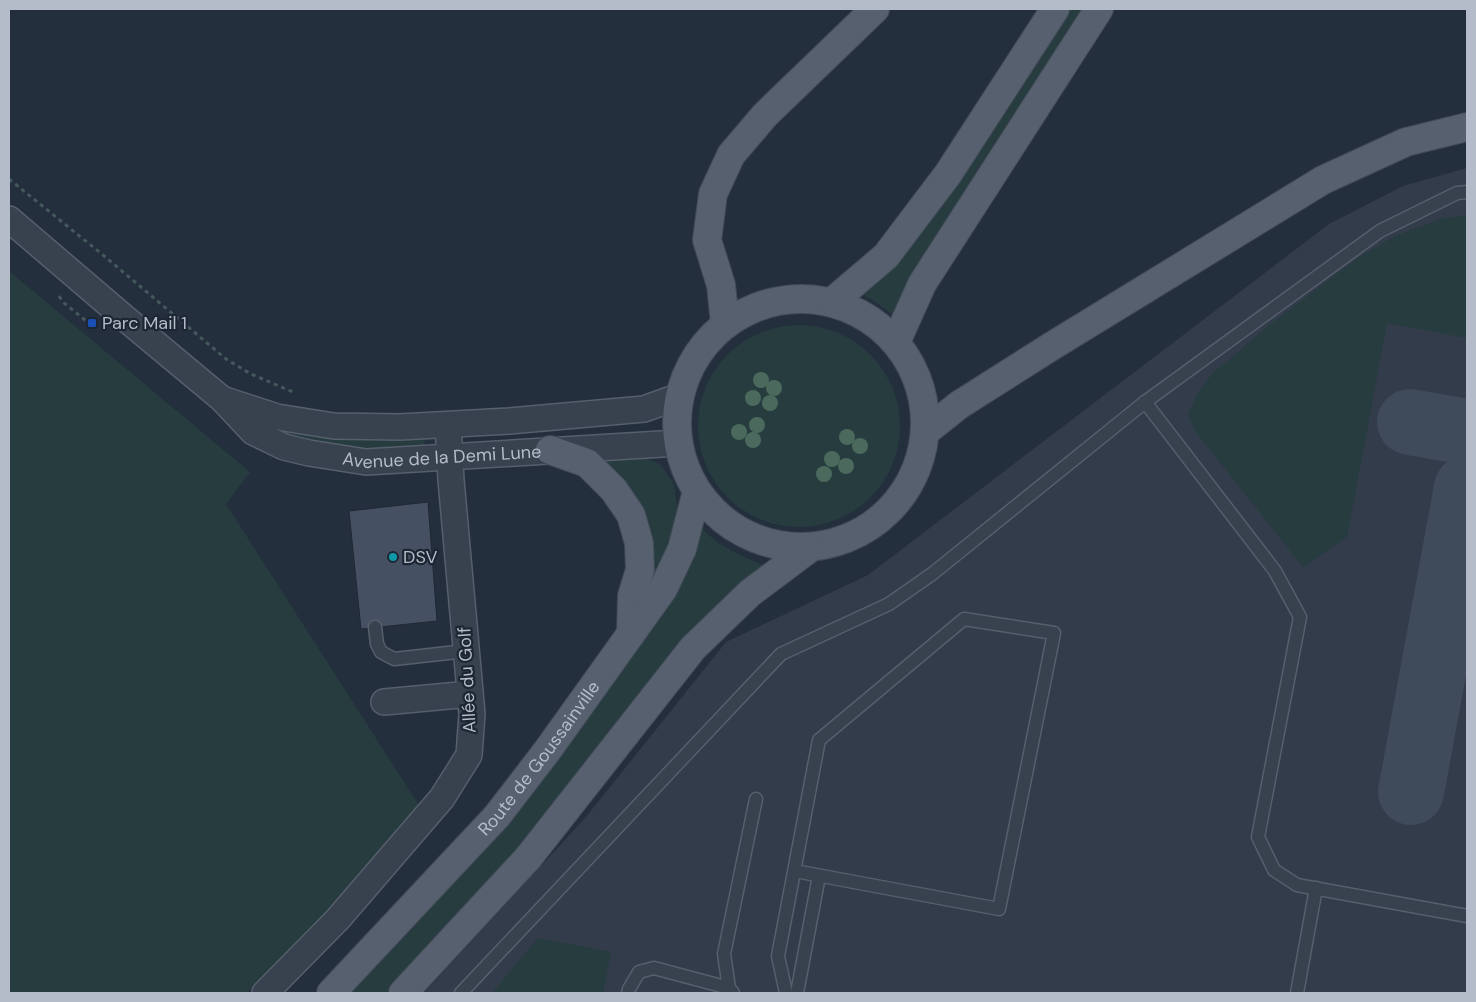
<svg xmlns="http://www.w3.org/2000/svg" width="1476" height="1002" font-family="'DM Sans',sans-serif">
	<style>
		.airport { fill: #323c4b }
		.green { fill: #263c3f }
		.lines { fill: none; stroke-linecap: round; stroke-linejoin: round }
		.taxiway { stroke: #3f4a5a; stroke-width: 66 }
		.building { fill: #455162; stroke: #1f2835 }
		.service-casing { stroke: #565f6c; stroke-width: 15 }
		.minor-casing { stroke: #565f6c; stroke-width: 28 }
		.primary-casing { stroke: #414a57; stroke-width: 30 }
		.path { stroke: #44595c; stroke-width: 3; stroke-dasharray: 4 4; stroke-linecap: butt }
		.service { stroke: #38414e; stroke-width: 12 }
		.minor { stroke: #38414e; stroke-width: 25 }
		.primary { stroke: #56606e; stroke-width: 28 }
		.tree { fill: #4b6a5d }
		.transit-dot { fill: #1a4fb4; stroke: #1d2633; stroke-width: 2 }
		.culture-dot { fill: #0f9aa8; stroke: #1d2633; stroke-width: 2 }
		.labels { text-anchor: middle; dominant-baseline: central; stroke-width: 4.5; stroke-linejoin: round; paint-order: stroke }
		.poi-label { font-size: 18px; fill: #b4bcc9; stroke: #1d2633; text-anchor: start }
		.street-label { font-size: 18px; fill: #b4bcc9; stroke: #1d2633 }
	</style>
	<rect width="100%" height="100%" fill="#242f3e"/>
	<path class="airport" d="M 1467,168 L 1467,993 L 424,993 L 586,817 L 726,642 L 868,575 L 1329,224 L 1403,186 Z"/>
	<g class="green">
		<path d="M 1070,9 L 1091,9 L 893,315 L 877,303 L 863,295 L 864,292 L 946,198 Z"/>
		<path d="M 1467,215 L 1467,338 L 1387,323 L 1347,537 L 1303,567 L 1195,431 L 1188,414 L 1199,391 L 1213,373 L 1272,323 L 1358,258 L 1395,236 L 1444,218 Z"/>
		<path d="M 9,271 L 250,472 L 226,504 L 420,807 L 297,949 L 246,993 L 9,993 Z"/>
		<circle cx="799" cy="426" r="101"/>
		<path d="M 261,423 C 287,430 311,437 337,439 C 363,441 395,437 422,436 L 425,440 L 424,446 L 421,449 L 388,452 L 303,444 Z"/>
		<path d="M 582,451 L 641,455 L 661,465 L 674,485 L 678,511 L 678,532 L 657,571 L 647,581 L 649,547 Z"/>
		<path d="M 701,529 L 703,529 C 720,548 743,556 765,566 L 499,871 L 386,993 L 345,993 Z"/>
		<path d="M 538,938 L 611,952 L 603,993 L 492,993 Z"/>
	</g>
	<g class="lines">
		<g class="taxiway">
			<path d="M 1410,422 L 1467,432"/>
			<path d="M 1411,792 L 1467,488"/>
		</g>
	</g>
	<path class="building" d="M 428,502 L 437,621 L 361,629 L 349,511 Z"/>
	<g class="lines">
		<g class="service-casing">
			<g id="service">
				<path d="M 1145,402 L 1275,571 L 1300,617 L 1258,837 L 1274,870 L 1297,885 L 1467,916"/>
				<path d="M 375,627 L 377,644 L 381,652 L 394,659 L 466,651"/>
				<path d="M 461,993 L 781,654 L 889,604 L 932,574 L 1145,402 L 1380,231 L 1457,193 L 1467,192"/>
				<path d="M 628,993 L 629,989 L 639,972 L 654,968 L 729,988"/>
				<path d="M 733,993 L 729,988 L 724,954 L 756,799"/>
				<path d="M 786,993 L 778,956 L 819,740 L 964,619 L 1054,633 L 999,909 L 795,871"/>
				<path d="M 797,993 L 819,876"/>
				<path d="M 1297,993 L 1316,888"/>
			</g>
		</g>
		<g class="minor-casing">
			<g id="minor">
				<path id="s1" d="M 9,219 L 126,319 L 222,399 L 253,432 L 284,447 L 309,453 L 366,462 L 678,443"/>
				<path d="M 225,400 L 277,417 L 334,426 L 400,427 L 509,421 L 644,409 L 680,396"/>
				<path d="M 384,702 L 470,694"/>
				<path d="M 265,993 L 337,920 L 442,798 L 469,755 L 472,714 L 451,480 L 448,425"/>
			</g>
		</g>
		<g class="primary-casing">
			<g id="primary">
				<circle cx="801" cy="423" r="124"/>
				<path d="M 832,302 L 886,256 L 948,174 L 1055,9"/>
				<path d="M 725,324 L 721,285 L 707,240 L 713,194 L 731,155 L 765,115 L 875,9"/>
				<path d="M 896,342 L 922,284 L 1099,9"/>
				<path d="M 925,432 L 959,405 L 1052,346 L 1323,180 L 1406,142 L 1467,127"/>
				<path d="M 550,450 L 587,463 L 614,490 L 631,515 L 639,543 L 640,570 L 632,596 L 631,634"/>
				<path id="s2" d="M 331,993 L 497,816 L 547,751 L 663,589 L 682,549 L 697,491"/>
				<path d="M 403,993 L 528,858 L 693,648 L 750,593 L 810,548"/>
			</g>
		</g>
		<g class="path">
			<path d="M 9,179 L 103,255 L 226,359 L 251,374 L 293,392"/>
			<path d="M 59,296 L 64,303 L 90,324"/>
		</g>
		<use href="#service" class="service"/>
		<use href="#minor" class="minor"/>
		<use href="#primary" class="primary"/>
	</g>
	<g class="tree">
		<circle cx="761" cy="380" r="8"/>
		<circle cx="774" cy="388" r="8"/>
		<circle cx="753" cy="398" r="8"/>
		<circle cx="770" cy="403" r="8"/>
		<circle cx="757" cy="425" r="8"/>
		<circle cx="739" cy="432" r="8"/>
		<circle cx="847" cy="437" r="8"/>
		<circle cx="753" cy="440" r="8"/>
		<circle cx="860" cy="446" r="8"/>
		<circle cx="832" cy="459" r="8"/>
		<circle cx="846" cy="466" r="8"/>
		<circle cx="824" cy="474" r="8"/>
	</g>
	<rect class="transit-dot" x="87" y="318" width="10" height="10" rx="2.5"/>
	<circle class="culture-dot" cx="393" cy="557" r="5"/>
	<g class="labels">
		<g class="poi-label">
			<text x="102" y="323">Parc Mail 1</text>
			<text x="403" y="557">DSV</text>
		</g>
		<g class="street-label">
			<text stroke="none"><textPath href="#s1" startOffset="518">Avenue de la Demi Lune</textPath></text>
			<text transform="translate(467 680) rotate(-93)">Allée du Golf</text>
			<text stroke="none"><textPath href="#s2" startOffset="314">Route de Goussainville</textPath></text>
		</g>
	</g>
	<rect width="1476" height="1002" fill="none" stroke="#b4bcc9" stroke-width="20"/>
</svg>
